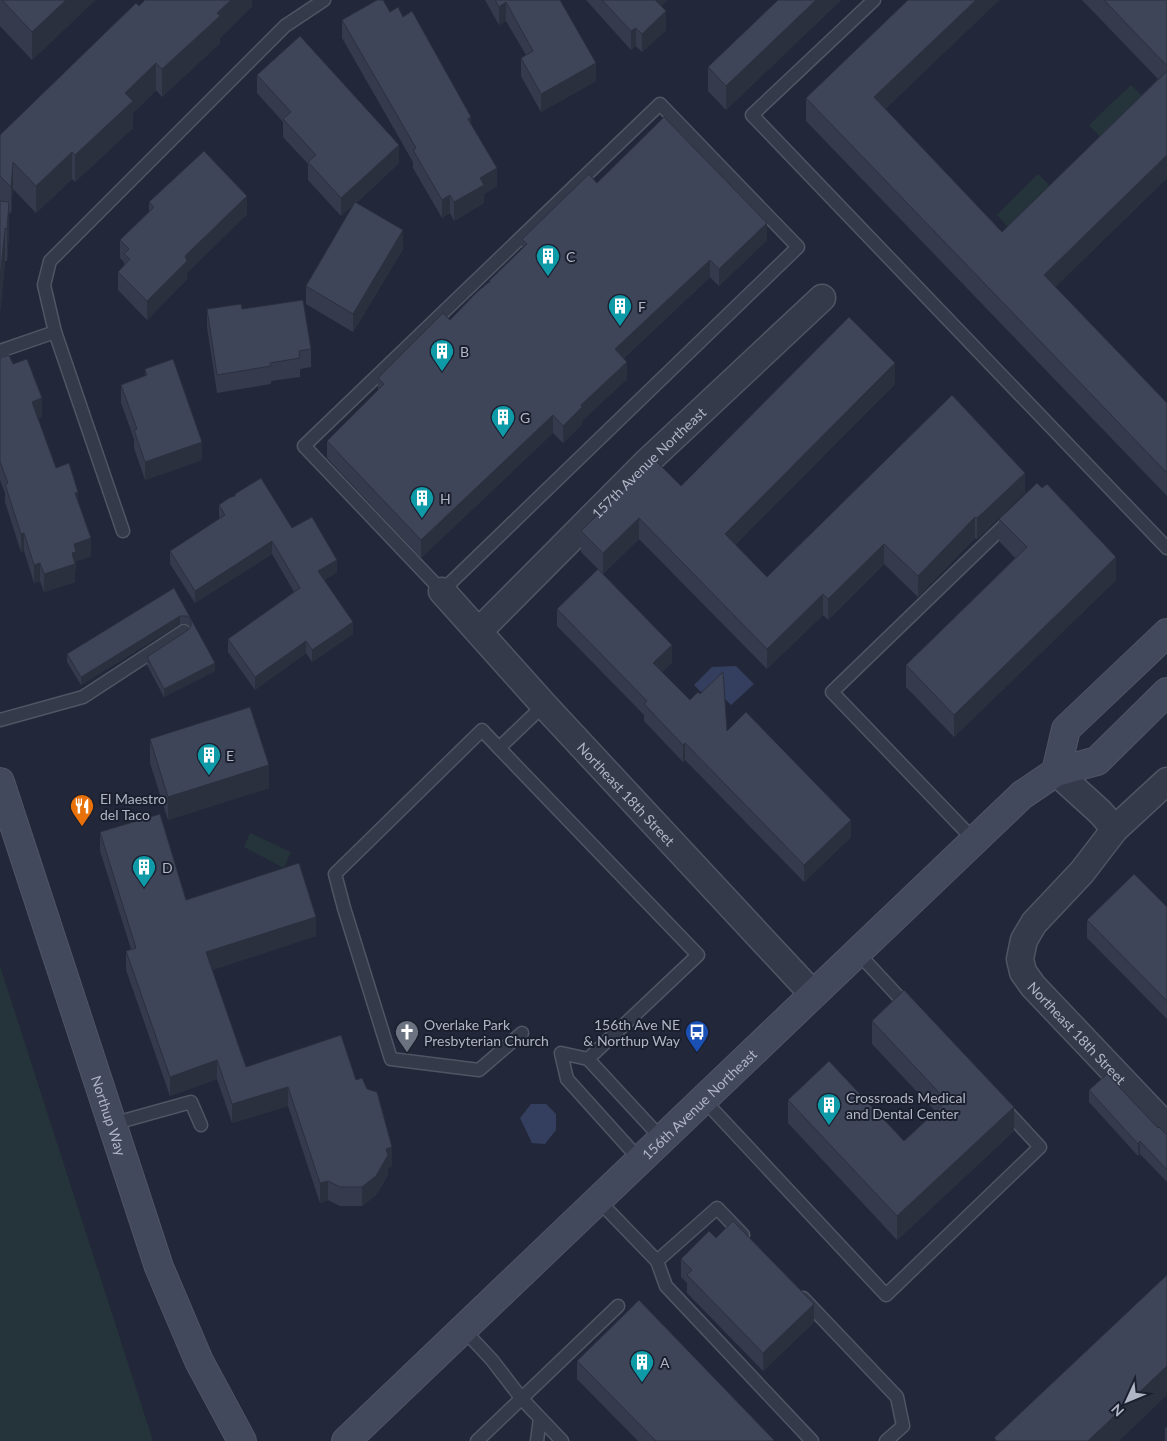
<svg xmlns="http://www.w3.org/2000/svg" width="1167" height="1441" font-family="Lato,sans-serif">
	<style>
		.green { fill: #24343a }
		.water { fill: #343e5f }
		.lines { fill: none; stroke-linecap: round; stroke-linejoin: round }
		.lane-casing { stroke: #505564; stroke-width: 15 }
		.street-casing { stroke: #505564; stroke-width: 29 }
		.secondary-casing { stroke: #505564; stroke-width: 30 }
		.lane { stroke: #353a4a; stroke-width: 12 }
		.street { stroke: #353a4a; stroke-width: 26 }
		.secondary { stroke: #43495d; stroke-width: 28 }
		.wall { fill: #353b4d }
		.shaded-wall { fill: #2b303e }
		.building { fill: #3e4559; stroke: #2b303e }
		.labels { text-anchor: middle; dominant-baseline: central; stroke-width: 4; stroke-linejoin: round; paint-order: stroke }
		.poi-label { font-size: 14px; fill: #b0b5c6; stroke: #1b1f2e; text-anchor: start }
		.street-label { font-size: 14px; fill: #b0b5c6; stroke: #1b1f2e }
	</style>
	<rect width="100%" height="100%" fill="#222839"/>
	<g class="green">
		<path d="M 1131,85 L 1146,100 L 1104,141 L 1089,125 Z"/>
		<path d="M 1038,174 L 1054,190 L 1012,231 L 997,215 Z"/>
		<path d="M 250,833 L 291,852 L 284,868 L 244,847 Z"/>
		<path d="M 0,966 L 153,1441 L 0,1441 Z"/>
	</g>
	<g class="water">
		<path d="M 736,666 L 754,684 L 731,705 L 722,696 L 704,695 L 694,685 L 712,667 Z"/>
		<path d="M 531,1104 L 546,1104 L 556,1114 L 556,1130 L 545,1144 L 532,1143 L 520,1118 Z"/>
	</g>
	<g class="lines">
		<g class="lane-casing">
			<g id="lane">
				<path d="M 874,0 L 752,115 L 1167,548"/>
				<path d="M 660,104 L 798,247 L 442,591 L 304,446 Z"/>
				<path d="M 55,332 L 123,531"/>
				<path d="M 0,351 L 55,332 L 44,285 L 50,261 L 285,26 L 324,0"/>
				<path d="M 0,720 L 83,697 L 184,631"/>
				<path d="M 499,748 L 698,955 L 588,1059 L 662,1139"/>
				<path d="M 974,840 L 832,692 L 1010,520"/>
				<path d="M 857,952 L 909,1008"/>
				<path d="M 522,1033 L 479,1070 L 391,1059 L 344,908 L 335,874 L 482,730 L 499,748 L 544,705"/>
				<path d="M 588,1059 L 561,1053 L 567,1079 L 640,1160"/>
				<path d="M 703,1099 L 886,1295 L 1040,1147 L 1002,1106"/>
				<path d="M 112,1124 L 191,1102 L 201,1125"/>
				<path d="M 598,1200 L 657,1261 L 666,1286 L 812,1441"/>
				<path d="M 657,1261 L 717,1208 L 743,1235"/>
				<path d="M 803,1298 L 897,1397 L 903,1426 L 886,1441"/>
				<path d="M 463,1329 L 492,1360 L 522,1399 L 562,1441"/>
				<path d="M 477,1441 L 618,1306"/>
				<path d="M 537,1441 L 540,1418"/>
			</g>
		</g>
		<g class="street-casing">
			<g id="street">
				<path id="s1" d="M 442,591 L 544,705 L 813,994"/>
				<path id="s2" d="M 479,631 L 648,461 L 822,298"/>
				<path d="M 1056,772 L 1100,812 L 1115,829"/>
				<path id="s3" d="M 1167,781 L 1115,829 L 1082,872 L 1034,923 L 1024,940 L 1020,959 L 1023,972 L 1033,986 L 1167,1127"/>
			</g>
		</g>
		<g class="secondary-casing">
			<g id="secondary">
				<path d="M 1056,772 L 1066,729 L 1167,633"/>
				<path id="s4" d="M 0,782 L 159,1267 L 199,1361 L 242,1441"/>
				<path id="s5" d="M 346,1441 L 1022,795 L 1056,772 L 1097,761 L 1167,692"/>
			</g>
		</g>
		<use href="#lane" class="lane"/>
		<use href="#street" class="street"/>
		<use href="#secondary" class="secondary"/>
	</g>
	<g class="wall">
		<path d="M 0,0 L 95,0 L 32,60 L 0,26 Z"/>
		<path d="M 252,0 L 252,6 L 220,38 L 220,43 L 162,97 L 156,90 L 133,113 L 133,128 L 75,182 L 72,179 L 36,213 L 13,189 L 11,214 L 9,212 L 9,234 L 7,261 L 5,261 L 0,313 L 0,135 L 139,6 Z"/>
		<path d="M 485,0 L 560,0 L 596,81 L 541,112 L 521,76 L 521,58 L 526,55 L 506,21 L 499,25 Z"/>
		<path d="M 586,0 L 667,0 L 661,6 L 666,30 L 642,52 L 636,46 L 631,50 Z"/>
		<path d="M 778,0 L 841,0 L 726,110 L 708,91 L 708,67 Z"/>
		<path d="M 908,0 L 999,0 L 885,109 L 1002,232 L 1158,79 L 1082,0 L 1167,0 L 1167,178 L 1055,287 L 1167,403 L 1167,496 L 806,121 L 806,98 Z"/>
		<path d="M 403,17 L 471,124 L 497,186 L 484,194 L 484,203 L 454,221 L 450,213 L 442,218 L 413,168 L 413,162 L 342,38 L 342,20 Z"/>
		<path d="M 257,75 L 399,163 L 356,203 L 403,249 L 353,332 L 306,304 L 306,286 L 353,205 L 341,216 L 308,180 L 308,164 L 283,137 L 283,122 L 257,93 Z"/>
		<path d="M 597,183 L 767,240 L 719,286 L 710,277 L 624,358 L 627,379 L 582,421 L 582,424 L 563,443 L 553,433 L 421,558 L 327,458 L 327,441 L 378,390 L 378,378 L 450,320 L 489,282 L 522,249 L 522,239 Z"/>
		<path d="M 149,202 L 247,214 L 187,273 L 187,279 L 147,320 L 118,290 L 118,272 L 124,266 L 124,262 L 120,258 L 120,240 L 149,213 Z"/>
		<path d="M 207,309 L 242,309 L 311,349 L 311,367 L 300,369 L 300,377 L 271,381 L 271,384 L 217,393 L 207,327 Z"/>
		<path d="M 0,358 L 13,364 L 42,417 L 38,418 L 56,468 L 78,501 L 91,556 L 76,561 L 76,570 L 75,570 L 75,582 L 44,592 L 40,581 L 34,583 L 24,551 L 21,552 L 5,502 L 5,493 L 0,480 Z"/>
		<path d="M 145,369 L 202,460 L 145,480 L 134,448 L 134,439 L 121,403 L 121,385 L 145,376 Z"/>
		<path d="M 895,384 L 735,545 L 767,577 L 952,395 L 987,530 L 977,539 L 975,538 L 918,597 L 884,564 L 828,620 L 823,615 L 767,669 L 639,539 L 603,574 L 581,552 L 581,531 L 681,486 Z"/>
		<path d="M 219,505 L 292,528 L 337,572 L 324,580 L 353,634 L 312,662 L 306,653 L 255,690 L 228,652 L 228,639 L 294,592 L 272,554 L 195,603 L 170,564 L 170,551 L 220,519 L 219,517 Z"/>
		<path d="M 999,519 L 1116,580 L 954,737 L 906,687 L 906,665 L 1015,558 L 999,541 Z"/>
		<path d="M 174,588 L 215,663 L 215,671 L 164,697 L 147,665 L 147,657 L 188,630 L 191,627 L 187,624 L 180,624 L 81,685 L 67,662 L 67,654 Z"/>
		<path d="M 557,609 L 672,662 L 662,672 L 690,700 L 851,837 L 804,882 L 685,760 L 683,762 L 644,721 L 644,715 L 557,626 Z"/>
		<path d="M 150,739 L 269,788 L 168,820 L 150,763 Z"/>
		<path d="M 100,832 L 186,900 L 316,936 L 212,970 L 246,1067 L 356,1080 L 392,1166 L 388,1168 L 388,1175 L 376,1195 L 362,1206 L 340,1206 L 328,1200 L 320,1203 L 288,1106 L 232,1123 L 217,1079 L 170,1096 L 126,970 L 126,951 L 131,949 L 100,851 Z"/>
		<path d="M 1167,907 L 1167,1019 L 1087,938 L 1087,920 Z"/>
		<path d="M 872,1021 L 1014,1131 L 897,1240 L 788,1123 L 788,1100 L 904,1141 L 936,1112 L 872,1044 Z"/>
		<path d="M 1089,1090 L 1158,1128 L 1167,1135 L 1167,1182 L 1140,1154 L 1138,1156 L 1089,1102 Z"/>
		<path d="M 716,1238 L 814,1322 L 763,1371 L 687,1293 L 687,1283 L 681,1277 L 681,1259 Z"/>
		<path d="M 577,1361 L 774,1441 L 638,1441 L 577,1379 Z"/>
		<path d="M 1167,1427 L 1167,1441 L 1165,1441 L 1165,1428 Z"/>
	</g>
	<g class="shaded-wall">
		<path d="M 66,0 L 95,0 L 32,60 L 32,32 Z"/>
		<path d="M 231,0 L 252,0 L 252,6 L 220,38 L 220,43 L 162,97 L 162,69 Z"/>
		<path d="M 652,0 L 667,0 L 652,14 Z"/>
		<path d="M 816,0 L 841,0 L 726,110 L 726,86 Z"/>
		<path d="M 976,0 L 999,0 L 874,120 L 874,97 Z"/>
		<path d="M 506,2 L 506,21 L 499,25 L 499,7 Z"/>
		<path d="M 666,11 L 666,30 L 642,52 L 642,34 Z"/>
		<path d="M 636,28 L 636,46 L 631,50 L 631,31 Z"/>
		<path d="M 156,63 L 156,90 L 133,113 L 133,128 L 75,182 L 75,155 L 125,93 Z"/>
		<path d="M 596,63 L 596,81 L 541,112 L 541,94 Z"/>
		<path d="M 471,117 L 471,135 L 468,119 Z"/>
		<path d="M 399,145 L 399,163 L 341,216 L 341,198 Z"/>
		<path d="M 72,152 L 72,179 L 36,213 L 36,186 Z"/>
		<path d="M 1167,155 L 1167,178 L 1044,298 L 1044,275 Z"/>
		<path d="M 13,162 L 13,189 L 11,214 L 11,187 Z"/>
		<path d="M 497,168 L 497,186 L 484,194 L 484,203 L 454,221 L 454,202 L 480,178 Z"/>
		<path d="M 450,195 L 450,213 L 442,218 L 442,200 Z"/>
		<path d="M 247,196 L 247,214 L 187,273 L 187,279 L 147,320 L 147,301 L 185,256 Z"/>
		<path d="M 9,202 L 9,234 L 7,261 L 7,229 Z"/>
		<path d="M 767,223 L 767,240 L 719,286 L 719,269 Z"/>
		<path d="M 5,228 L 5,261 L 0,313 L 0,280 Z"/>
		<path d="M 403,230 L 403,249 L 353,332 L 353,314 Z"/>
		<path d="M 710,260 L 710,277 L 615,366 L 615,349 Z"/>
		<path d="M 627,362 L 627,379 L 582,421 L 582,424 L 563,443 L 563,426 L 581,405 Z"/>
		<path d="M 895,363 L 895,384 L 725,555 L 725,534 Z"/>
		<path d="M 42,398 L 42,417 L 32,420 L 32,402 Z"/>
		<path d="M 553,415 L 553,433 L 421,558 L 421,540 Z"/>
		<path d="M 202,442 L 202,460 L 145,480 L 145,462 Z"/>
		<path d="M 1025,473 L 1025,493 L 987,530 L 977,539 L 977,518 Z"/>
		<path d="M 78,492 L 78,510 L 75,493 Z"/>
		<path d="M 975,517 L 975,538 L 918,597 L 918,576 Z"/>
		<path d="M 639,518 L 639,539 L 603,574 L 603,553 Z"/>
		<path d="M 24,533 L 24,551 L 21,552 L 21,534 Z"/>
		<path d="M 91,538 L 91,556 L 76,561 L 76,570 L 75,570 L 75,582 L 44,592 L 44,574 L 74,544 Z"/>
		<path d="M 272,541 L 272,554 L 195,603 L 195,591 Z"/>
		<path d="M 884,544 L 884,564 L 828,620 L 828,599 Z"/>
		<path d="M 1116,557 L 1116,580 L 954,737 L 954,715 Z"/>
		<path d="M 337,560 L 337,572 L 318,583 L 318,571 Z"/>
		<path d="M 40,563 L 40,581 L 34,583 L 34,565 Z"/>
		<path d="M 823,594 L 823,615 L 767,669 L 767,649 Z"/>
		<path d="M 180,616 L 180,624 L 81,685 L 81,677 Z"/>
		<path d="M 353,622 L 353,634 L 312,662 L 312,650 Z"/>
		<path d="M 306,641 L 306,653 L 255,690 L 255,677 Z"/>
		<path d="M 672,645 L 672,662 L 653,681 L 653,663 Z"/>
		<path d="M 215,663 L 215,671 L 164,697 L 164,689 Z"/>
		<path d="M 685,743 L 685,760 L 683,762 L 683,745 Z"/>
		<path d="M 269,765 L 269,788 L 168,820 L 168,797 Z"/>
		<path d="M 851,820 L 851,837 L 804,882 L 804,865 Z"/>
		<path d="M 316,917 L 316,936 L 206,972 L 206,952 Z"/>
		<path d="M 217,1060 L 217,1079 L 170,1096 L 170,1077 Z"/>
		<path d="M 288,1087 L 288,1106 L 232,1123 L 232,1104 Z"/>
		<path d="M 1014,1107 L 1014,1131 L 897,1240 L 897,1216 Z"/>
		<path d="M 1140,1141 L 1140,1154 L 1138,1156 L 1138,1144 Z"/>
		<path d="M 392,1147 L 392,1166 L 388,1168 L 388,1175 L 376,1195 L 362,1206 L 362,1187 L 386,1149 Z"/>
		<path d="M 328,1181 L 328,1200 L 320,1203 L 320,1183 Z"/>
		<path d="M 814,1304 L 814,1322 L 763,1371 L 763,1353 Z"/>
		<path d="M 1167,1366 L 1167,1395 L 1119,1441 L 1088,1441 Z"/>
	</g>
	<g class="building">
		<path d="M 2,0 L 66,0 L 32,32 Z"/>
		<path d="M 145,0 L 231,0 L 217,13 L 220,16 L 162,69 L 156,63 L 125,93 L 133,101 L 75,155 L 72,152 L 36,186 L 13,162 L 11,187 L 0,176 L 0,135 L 136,3 L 139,6 Z"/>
		<path d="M 377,0 L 383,0 L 390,12 L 398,7 L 403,17 L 412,11 L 471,117 L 468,119 L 497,168 L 480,178 L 484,185 L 454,202 L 450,195 L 442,200 L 413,150 L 416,148 L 342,20 Z"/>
		<path d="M 495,0 L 560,0 L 596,63 L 541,94 L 521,58 L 533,51 L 506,2 L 499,7 Z"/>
		<path d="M 602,0 L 655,0 L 666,11 L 642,34 L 636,28 L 631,31 Z"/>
		<path d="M 778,0 L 816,0 L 726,86 L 708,67 Z"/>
		<path d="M 908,0 L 976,0 L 874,97 L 1002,232 L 1167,71 L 1167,155 L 1044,275 L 1167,403 L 1167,473 L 806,98 Z"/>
		<path d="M 1104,0 L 1167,0 L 1167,66 Z"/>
		<path d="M 300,36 L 399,145 L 341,198 L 308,162 L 316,155 L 283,119 L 291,112 L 257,75 Z"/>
		<path d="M 664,117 L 767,223 L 719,269 L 710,260 L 615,349 L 627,362 L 581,405 L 582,407 L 563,426 L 553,415 L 421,540 L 327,441 L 384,384 L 378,378 L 443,313 L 450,320 L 477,292 L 489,282 L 490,283 L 489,281 L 527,244 L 522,239 L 589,174 L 597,183 Z"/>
		<path d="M 204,151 L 247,196 L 185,256 L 187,261 L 147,301 L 118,272 L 130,259 L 124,254 L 129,249 L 120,240 L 154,207 L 149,202 Z"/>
		<path d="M 0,201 L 9,202 L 7,229 L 5,228 L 0,280 Z"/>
		<path d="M 355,202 L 403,230 L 353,314 L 306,286 Z"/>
		<path d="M 303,300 L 311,349 L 299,351 L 300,358 L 270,363 L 271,366 L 217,375 L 207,309 L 241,304 L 242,309 Z"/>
		<path d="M 849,317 L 895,363 L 725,534 L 767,577 L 952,395 L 1025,473 L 987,509 L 977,518 L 975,517 L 918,576 L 884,544 L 828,599 L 823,594 L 767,649 L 639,518 L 603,553 L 581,531 L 654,459 L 681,486 Z"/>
		<path d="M 9,355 L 13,364 L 27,359 L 42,398 L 32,402 L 56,468 L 69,463 L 78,492 L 75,493 L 91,538 L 74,544 L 76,552 L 72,553 L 75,564 L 44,574 L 40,563 L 34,565 L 24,533 L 21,534 L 5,484 L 8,483 L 0,462 L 0,358 Z"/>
		<path d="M 173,359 L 202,442 L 145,462 L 134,430 L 137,429 L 121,385 L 147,375 L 145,369 Z"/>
		<path d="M 261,478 L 292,528 L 312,517 L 337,560 L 318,571 L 353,622 L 312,650 L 306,641 L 255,677 L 228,639 L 300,588 L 272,541 L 195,591 L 170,551 L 225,515 L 219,505 L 229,498 L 235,496 L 235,494 Z"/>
		<path d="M 1037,483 L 1042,488 L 1047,484 L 1116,557 L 954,715 L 906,665 L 1027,547 L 999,519 Z"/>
		<path d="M 598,569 L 672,645 L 653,663 L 690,700 L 698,692 L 700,694 L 723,672 L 727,731 L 746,712 L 851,820 L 804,865 L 685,743 L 683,745 L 644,704 L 647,701 L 557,609 Z"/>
		<path d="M 174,588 L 215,663 L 164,689 L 147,657 L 188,630 L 191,626 L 191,619 L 187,616 L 180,616 L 81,677 L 67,654 Z"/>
		<path d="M 250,707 L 269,765 L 168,797 L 150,739 Z"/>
		<path d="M 160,814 L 186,900 L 299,863 L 316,917 L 206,952 L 246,1067 L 341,1035 L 356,1080 L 362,1078 L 367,1089 L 377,1092 L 392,1147 L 386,1149 L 388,1155 L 376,1176 L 362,1187 L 340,1187 L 328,1181 L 320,1183 L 288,1087 L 232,1104 L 217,1060 L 170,1077 L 126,951 L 136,948 L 100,832 Z"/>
		<path d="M 1134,874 L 1167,907 L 1167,1001 L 1087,920 Z"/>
		<path d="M 904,990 L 1014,1107 L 897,1216 L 788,1100 L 829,1061 L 904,1141 L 947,1101 L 872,1021 Z"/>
		<path d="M 1107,1074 L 1158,1128 L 1159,1127 L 1167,1135 L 1167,1170 L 1140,1141 L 1138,1144 L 1089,1090 Z"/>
		<path d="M 733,1221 L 814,1304 L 763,1353 L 687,1275 L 692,1270 L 681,1259 L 709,1231 L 716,1238 Z"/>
		<path d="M 1167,1275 L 1167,1366 L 1088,1441 L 997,1441 L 994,1438 Z"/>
		<path d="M 639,1300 L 774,1440 L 773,1441 L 656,1441 L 577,1361 Z"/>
	</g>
	<defs>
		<g id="building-pin" transform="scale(1.25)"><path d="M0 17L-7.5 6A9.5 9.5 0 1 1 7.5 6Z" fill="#0f9aa8" stroke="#1b1f2e"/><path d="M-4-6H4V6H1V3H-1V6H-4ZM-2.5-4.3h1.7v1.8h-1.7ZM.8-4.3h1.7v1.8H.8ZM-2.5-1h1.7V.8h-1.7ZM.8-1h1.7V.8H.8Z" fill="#fff"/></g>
		<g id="restaurant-pin" transform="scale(1.25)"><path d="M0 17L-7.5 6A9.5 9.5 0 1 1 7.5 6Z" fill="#e8710a" stroke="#1b1f2e"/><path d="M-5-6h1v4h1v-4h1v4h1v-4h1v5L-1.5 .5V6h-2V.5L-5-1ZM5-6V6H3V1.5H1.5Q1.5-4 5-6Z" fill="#fff"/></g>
		<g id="church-pin" transform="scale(1.25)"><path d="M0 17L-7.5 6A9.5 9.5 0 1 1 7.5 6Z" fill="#6b7280" stroke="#1b1f2e"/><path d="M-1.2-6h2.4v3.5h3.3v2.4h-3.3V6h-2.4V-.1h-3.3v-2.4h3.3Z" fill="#fff"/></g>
		<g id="bus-pin" transform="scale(1.25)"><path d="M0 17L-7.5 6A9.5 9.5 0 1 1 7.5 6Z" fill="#1a4fb4" stroke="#1b1f2e"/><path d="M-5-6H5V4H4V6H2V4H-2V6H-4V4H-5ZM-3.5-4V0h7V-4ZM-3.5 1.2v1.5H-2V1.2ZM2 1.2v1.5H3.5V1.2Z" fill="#fff"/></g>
	</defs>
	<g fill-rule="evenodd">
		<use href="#building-pin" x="548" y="256"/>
		<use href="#building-pin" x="620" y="306"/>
		<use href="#building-pin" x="442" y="351"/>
		<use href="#building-pin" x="503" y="417"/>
		<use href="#building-pin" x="422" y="498"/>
		<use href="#building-pin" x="209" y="755"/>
		<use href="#restaurant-pin" x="82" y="806"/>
		<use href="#building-pin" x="144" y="867"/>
		<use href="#church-pin" x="407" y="1032"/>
		<use href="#bus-pin" x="697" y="1032"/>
		<use href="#building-pin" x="829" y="1105"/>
		<use href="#building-pin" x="642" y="1362"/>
	</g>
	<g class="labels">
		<g class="poi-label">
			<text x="566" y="256">C</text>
			<text x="638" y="306">F</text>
			<text x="460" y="351">B</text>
			<text x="520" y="417">G</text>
			<text x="440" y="498">H</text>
			<text x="226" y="755">E</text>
			<text x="100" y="798">El Maestro<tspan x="100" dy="16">del Taco</tspan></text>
			<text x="162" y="867">D</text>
			<text x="424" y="1024">Overlake Park<tspan x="424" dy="16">Presbyterian Church</tspan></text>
			<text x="680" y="1024" text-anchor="end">156th Ave NE<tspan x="680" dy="16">&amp; Northup Way</tspan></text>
			<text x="846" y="1097">Crossroads Medical<tspan x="846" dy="16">and Dental Center</tspan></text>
			<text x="660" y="1362">A</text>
		</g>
		<g class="street-label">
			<text stroke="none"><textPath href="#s2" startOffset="239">157th Avenue Northeast</textPath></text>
			<text stroke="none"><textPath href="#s1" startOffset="274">Northeast 18th Street</textPath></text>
			<text stroke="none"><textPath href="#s3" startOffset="329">Northeast 18th Street</textPath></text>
			<text stroke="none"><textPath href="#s5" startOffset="488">156th Avenue Northeast</textPath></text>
			<text stroke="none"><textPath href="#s4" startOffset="351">Northup Way</textPath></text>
		</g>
	</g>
	<g transform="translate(1127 1401) rotate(226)" stroke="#1b1f2e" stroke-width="4" paint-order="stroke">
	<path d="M0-4L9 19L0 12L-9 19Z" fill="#b0b5c6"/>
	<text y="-8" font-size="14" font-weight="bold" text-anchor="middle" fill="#b0b5c6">N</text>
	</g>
</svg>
